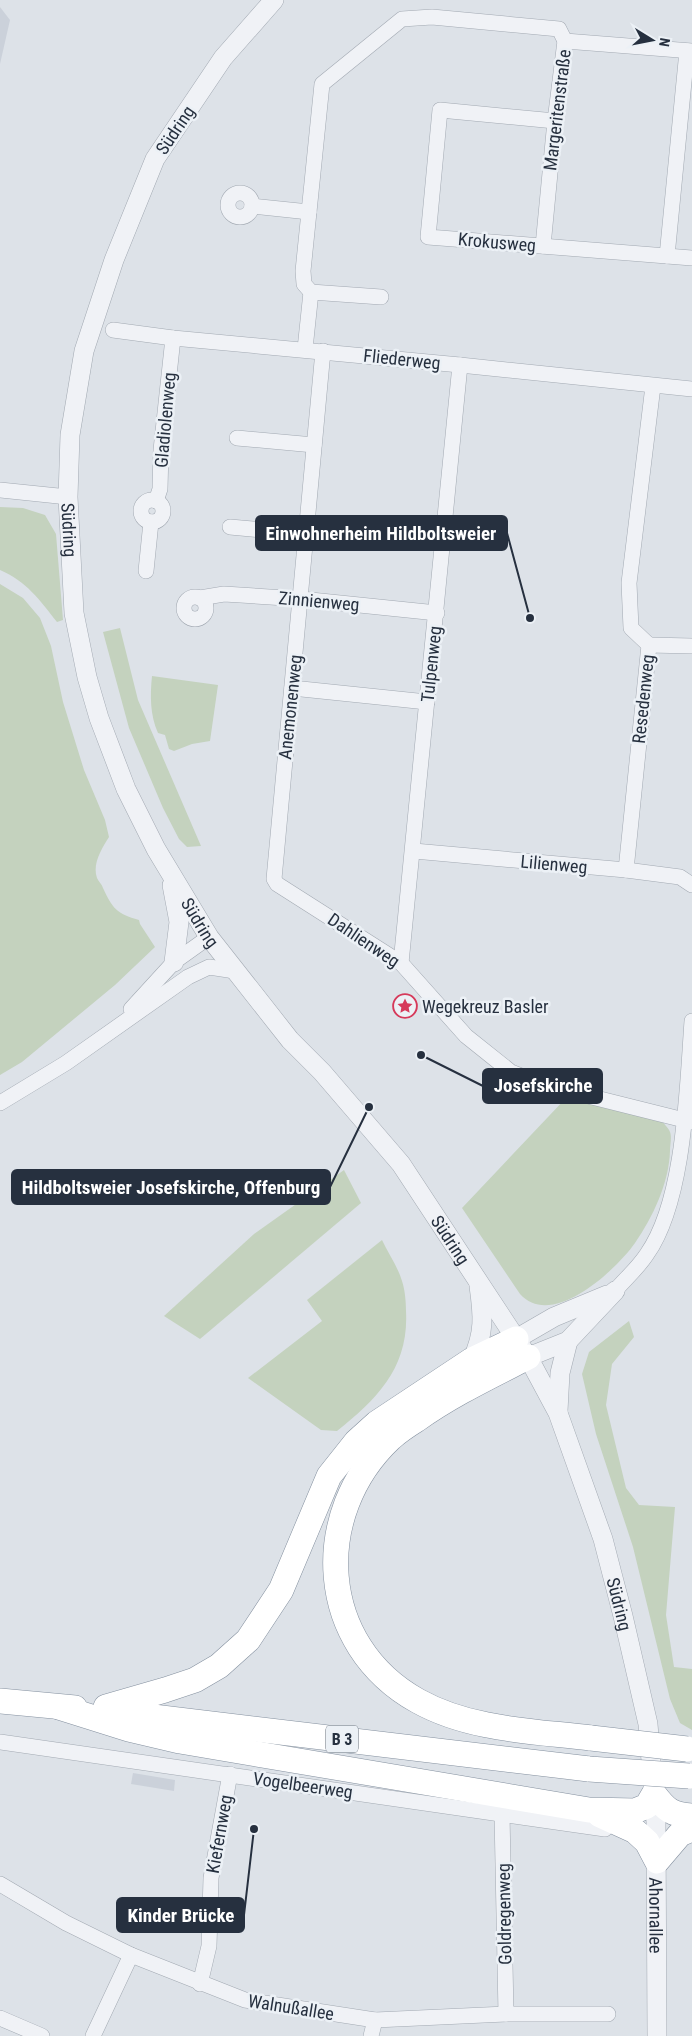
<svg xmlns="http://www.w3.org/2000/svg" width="692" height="2036" font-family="'Roboto Condensed',sans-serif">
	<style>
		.built { fill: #cbd1da }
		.green { fill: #c4d2be }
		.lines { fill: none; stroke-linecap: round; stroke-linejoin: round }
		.minor-casing { stroke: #a2a9b2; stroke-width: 16 }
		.tertiary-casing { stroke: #a2a9b2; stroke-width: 20 }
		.trunk-casing { stroke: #84909f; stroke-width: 26 }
		.minor { stroke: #f0f2f6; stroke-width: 15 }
		.tertiary { stroke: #f0f2f6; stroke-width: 19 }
		.trunk { stroke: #fff; stroke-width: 25 }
		.trunk-bridge-casing { stroke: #84909f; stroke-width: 26; stroke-linecap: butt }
		.trunk-bridge { stroke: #fff; stroke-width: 25 }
		.labels { text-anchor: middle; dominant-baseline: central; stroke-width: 5; stroke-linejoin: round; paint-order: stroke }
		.shield { fill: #ecf1f6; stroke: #616a76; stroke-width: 1 }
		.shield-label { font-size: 16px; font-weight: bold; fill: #26303f }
		.street-label { font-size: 18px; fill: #26303f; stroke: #ecf1f6 }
		.poi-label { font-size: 18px; fill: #26303f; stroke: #ecf1f6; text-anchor: start }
		.leader { fill: none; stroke: #26303f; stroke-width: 2 }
		.callout-dot { fill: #26303f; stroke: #ecf1f6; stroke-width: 2 }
		.callout { fill: #26303f; stroke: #26303f; stroke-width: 2 }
		.callout-label { font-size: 19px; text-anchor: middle; font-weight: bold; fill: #fff }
	</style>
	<rect width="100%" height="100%" fill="#dde2e8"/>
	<g class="built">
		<path d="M 0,7 L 10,20 L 0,64 Z"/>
		<path d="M 133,1773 L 175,1780 L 174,1791 L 131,1784 Z"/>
	</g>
	<g class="green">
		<path d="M 0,507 L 23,508 L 45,515 L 56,534 L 63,620 L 57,622 C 40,600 26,581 0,570 Z"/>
		<path d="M 0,584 L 23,598 L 40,618 L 51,646 L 63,702 L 84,770 L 105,820 L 109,837 C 102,848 92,864 97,878 C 98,881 102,884 103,888 C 112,908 117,914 139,920 L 140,924 L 155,947 L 115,985 L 22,1062 L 0,1075 Z"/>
		<path d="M 120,628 L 138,700 L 201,846 L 187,847 L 179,839 L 163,808 L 129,728 L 103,632 Z"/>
		<path d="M 152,676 L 218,685 L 210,741 L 192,744 L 174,751 L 169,749 L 165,735 L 158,733 C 150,715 150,696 152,676 Z"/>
		<path d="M 566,1098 L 663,1122 C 665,1125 669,1129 670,1132 C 672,1137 670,1145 670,1151 C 669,1183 653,1217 635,1243 C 616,1270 552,1330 520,1294 L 462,1208 Z"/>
		<path d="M 344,1170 L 361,1203 L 200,1339 L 164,1316 L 254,1234 Z"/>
		<path d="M 382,1240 C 388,1253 398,1267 402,1281 C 405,1290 406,1302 406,1311 C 409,1367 378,1398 337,1431 L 321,1430 L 248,1378 L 322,1321 L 307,1300 Z"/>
		<path d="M 629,1321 L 634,1337 L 612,1364 L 606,1405 L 626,1488 L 639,1505 L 675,1507 L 666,1615 L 674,1667 L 692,1669 L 692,1730 L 680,1723 L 670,1699 L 633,1547 L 596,1434 L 582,1374 L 589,1352 Z"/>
	</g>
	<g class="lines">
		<g class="minor-casing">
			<g id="minor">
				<path d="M 555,121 L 440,110 L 428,237 L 692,258"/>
				<circle cx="240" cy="205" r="12"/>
				<path d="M 252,206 L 309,212"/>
				<path d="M 543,246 L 555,121 L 565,41 L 692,51"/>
				<path d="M 667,256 L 687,51"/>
				<path d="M 381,297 L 311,292 L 304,284 L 303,271 L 322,84 L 402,19 L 432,17 L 559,29 L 565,41"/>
				<path d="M 113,330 L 173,338 L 460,365 L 692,389"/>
				<path d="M 305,349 L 311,292"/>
				<path d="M 323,351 L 274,879 L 277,884 L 401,963 L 466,1036 L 511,1072 L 544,1085 L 692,1122"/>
				<path d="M 237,438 L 314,445"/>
				<path d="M 0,490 L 68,497"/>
				<circle cx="152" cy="511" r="11"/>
				<path d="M 156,501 L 160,489 L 161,450 L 173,338"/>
				<path d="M 230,527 L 307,534"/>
				<path d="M 146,571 L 151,522"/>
				<circle cx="195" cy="608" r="11"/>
				<path d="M 200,598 L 224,594 L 301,599 L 437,613"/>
				<path d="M 649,645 L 692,646"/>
				<path d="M 292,688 L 427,702"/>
				<path d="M 414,851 L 626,870 L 680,877 L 692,885"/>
				<path d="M 626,870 L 649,645 L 631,628 L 629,583 L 653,386"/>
				<path d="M 401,963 L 460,365"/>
				<path d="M 131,1009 L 174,962 L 209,937"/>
				<path d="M 0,1103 L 66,1063 L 188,977 L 209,967 L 235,971"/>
				<path d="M 615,1291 C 625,1279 638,1268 647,1254 C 685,1200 687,1087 692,1021"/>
				<path d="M 0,1742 L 605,1829"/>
				<path d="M 502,1814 L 506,2014"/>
				<path d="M 0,1884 L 66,1923 L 131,1955 L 245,2000 L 375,2020 L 506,2014 L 608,2014"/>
				<path d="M 200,1984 L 209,1946 L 211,1878 L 230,1774"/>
				<path d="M 0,2018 L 42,2036"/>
				<path d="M 93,2036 L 131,1955"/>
				<path d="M 371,2036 L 375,2020"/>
			</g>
		</g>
		<g class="tertiary-casing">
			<g id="tertiary">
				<path id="s1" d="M 274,0 L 223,58 L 155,159 L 114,260 L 84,351 L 70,435 L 68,497 L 74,613 L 87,677 L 99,718 L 126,789 L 156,849 L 209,937 L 290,1040 L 322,1072 L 401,1164 L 528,1357 L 558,1413 L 603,1539 L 623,1616 L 648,1724 L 656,1822 L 657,2036"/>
				<path d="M 172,885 L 179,922 L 174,962"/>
				<path d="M 516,1339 L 554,1317 L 607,1295"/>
				<path d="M 528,1357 L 568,1341 L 615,1291"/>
				<path d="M 472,1360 C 485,1333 483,1315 479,1286"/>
				<path d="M 558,1411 L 560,1373 L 568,1341"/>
			</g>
		</g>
		<g class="trunk-casing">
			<g id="trunk">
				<path d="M 528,1357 C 489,1377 451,1395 416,1420 C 408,1425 399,1431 391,1438 C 310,1514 317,1645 418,1701 C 470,1730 533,1731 591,1738"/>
				<path d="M 0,1701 L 75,1708"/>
				<path d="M 59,1707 L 129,1729 L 180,1741 L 589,1810 L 635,1811 L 647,1806 L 654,1794 C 666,1810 672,1815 692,1816"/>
				<path d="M 106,1707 L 165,1690 L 195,1680 L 219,1666 L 248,1640 L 281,1590 L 329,1476 L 356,1442 L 377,1423 L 472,1360 L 516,1339"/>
				<path d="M 120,1713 L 589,1769"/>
				<path d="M 600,1815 L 635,1831 L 647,1842 L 657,1861 L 680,1834 L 692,1829"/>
			</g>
		</g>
		<use href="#minor" class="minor"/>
		<use href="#tertiary" class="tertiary"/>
		<use href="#trunk" class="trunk"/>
		<g class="trunk-bridge-casing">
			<g id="trunk-bridge">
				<path d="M 591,1738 L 687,1749"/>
				<path d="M 589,1769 L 689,1776"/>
			</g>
		</g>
		<use href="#trunk-bridge" class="trunk-bridge"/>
	</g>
	<defs>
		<g id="sight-ring" transform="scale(1.25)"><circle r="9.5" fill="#ecf1f6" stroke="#d6395a" stroke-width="1.5"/><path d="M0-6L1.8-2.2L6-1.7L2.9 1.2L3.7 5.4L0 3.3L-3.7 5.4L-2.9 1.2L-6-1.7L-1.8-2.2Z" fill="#d6395a"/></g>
	</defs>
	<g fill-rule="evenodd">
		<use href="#sight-ring" x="405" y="1006"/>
	</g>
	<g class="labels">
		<rect class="shield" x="326" y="1725.5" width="32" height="27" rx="4"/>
		<g class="shield-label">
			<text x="342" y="1739">B 3</text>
		</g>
		<g class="street-label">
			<text transform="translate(557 110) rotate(-83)">Margeritenstraße</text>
			<text transform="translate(175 130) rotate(-56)">Südring</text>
			<text transform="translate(497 242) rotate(5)">Krokusweg</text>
			<text transform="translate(402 359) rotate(6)">Fliederweg</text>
			<text transform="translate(165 420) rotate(-85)">Gladiolenweg</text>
			<text stroke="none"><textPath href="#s1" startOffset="584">Südring</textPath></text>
			<text transform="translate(319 601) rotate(5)">Zinnienweg</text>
			<text transform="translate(431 664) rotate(-84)">Tulpenweg</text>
			<text transform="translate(643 699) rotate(-84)">Resedenweg</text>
			<text transform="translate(290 707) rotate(-84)">Anemonenweg</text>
			<text transform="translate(554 864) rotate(5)">Lilienweg</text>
			<text stroke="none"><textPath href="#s1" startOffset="1004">Südring</textPath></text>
			<text transform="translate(364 940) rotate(34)">Dahlienweg</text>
			<text stroke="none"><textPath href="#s1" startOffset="1409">Südring</textPath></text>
			<text stroke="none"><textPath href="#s1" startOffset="1814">Südring</textPath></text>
			<text transform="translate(303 1785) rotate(8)">Vogelbeerweg</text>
			<text transform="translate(219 1834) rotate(-80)">Kiefernweg</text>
			<text transform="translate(504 1914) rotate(-91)">Goldregenweg</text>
			<text stroke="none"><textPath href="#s1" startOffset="2129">Ahornallee</textPath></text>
			<text transform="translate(291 2007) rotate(9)">Walnußallee</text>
		</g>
		<g class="poi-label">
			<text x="422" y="1006">Wegekreuz Basler</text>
		</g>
	</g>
	<path class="leader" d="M530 618L507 533M421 1055L483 1086M369 1107L330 1187M254 1829L244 1915"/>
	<g class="callout-dot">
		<circle cx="530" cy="618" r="5"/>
		<circle cx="421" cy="1055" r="5"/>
		<circle cx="369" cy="1107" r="5"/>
		<circle cx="254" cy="1829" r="5"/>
	</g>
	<g class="callout">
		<rect x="256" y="516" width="251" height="34" rx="5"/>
		<rect x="483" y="1069" width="119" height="34" rx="5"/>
		<rect x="12" y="1170" width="318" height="34" rx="5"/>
		<rect x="117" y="1898" width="127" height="34" rx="5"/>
	</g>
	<g class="callout-label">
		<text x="381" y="540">Einwohnerheim Hildboltsweier</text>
		<text x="543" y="1092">Josefskirche</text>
		<text x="171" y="1194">Hildboltsweier Josefskirche, Offenburg</text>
		<text x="181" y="1922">Kinder Brücke</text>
	</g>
	<g transform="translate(652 40) rotate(100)" stroke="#ecf1f6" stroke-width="4" paint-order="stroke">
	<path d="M0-4L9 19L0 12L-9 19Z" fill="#26303f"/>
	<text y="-8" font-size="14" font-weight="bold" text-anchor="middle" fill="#26303f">N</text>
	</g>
</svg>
